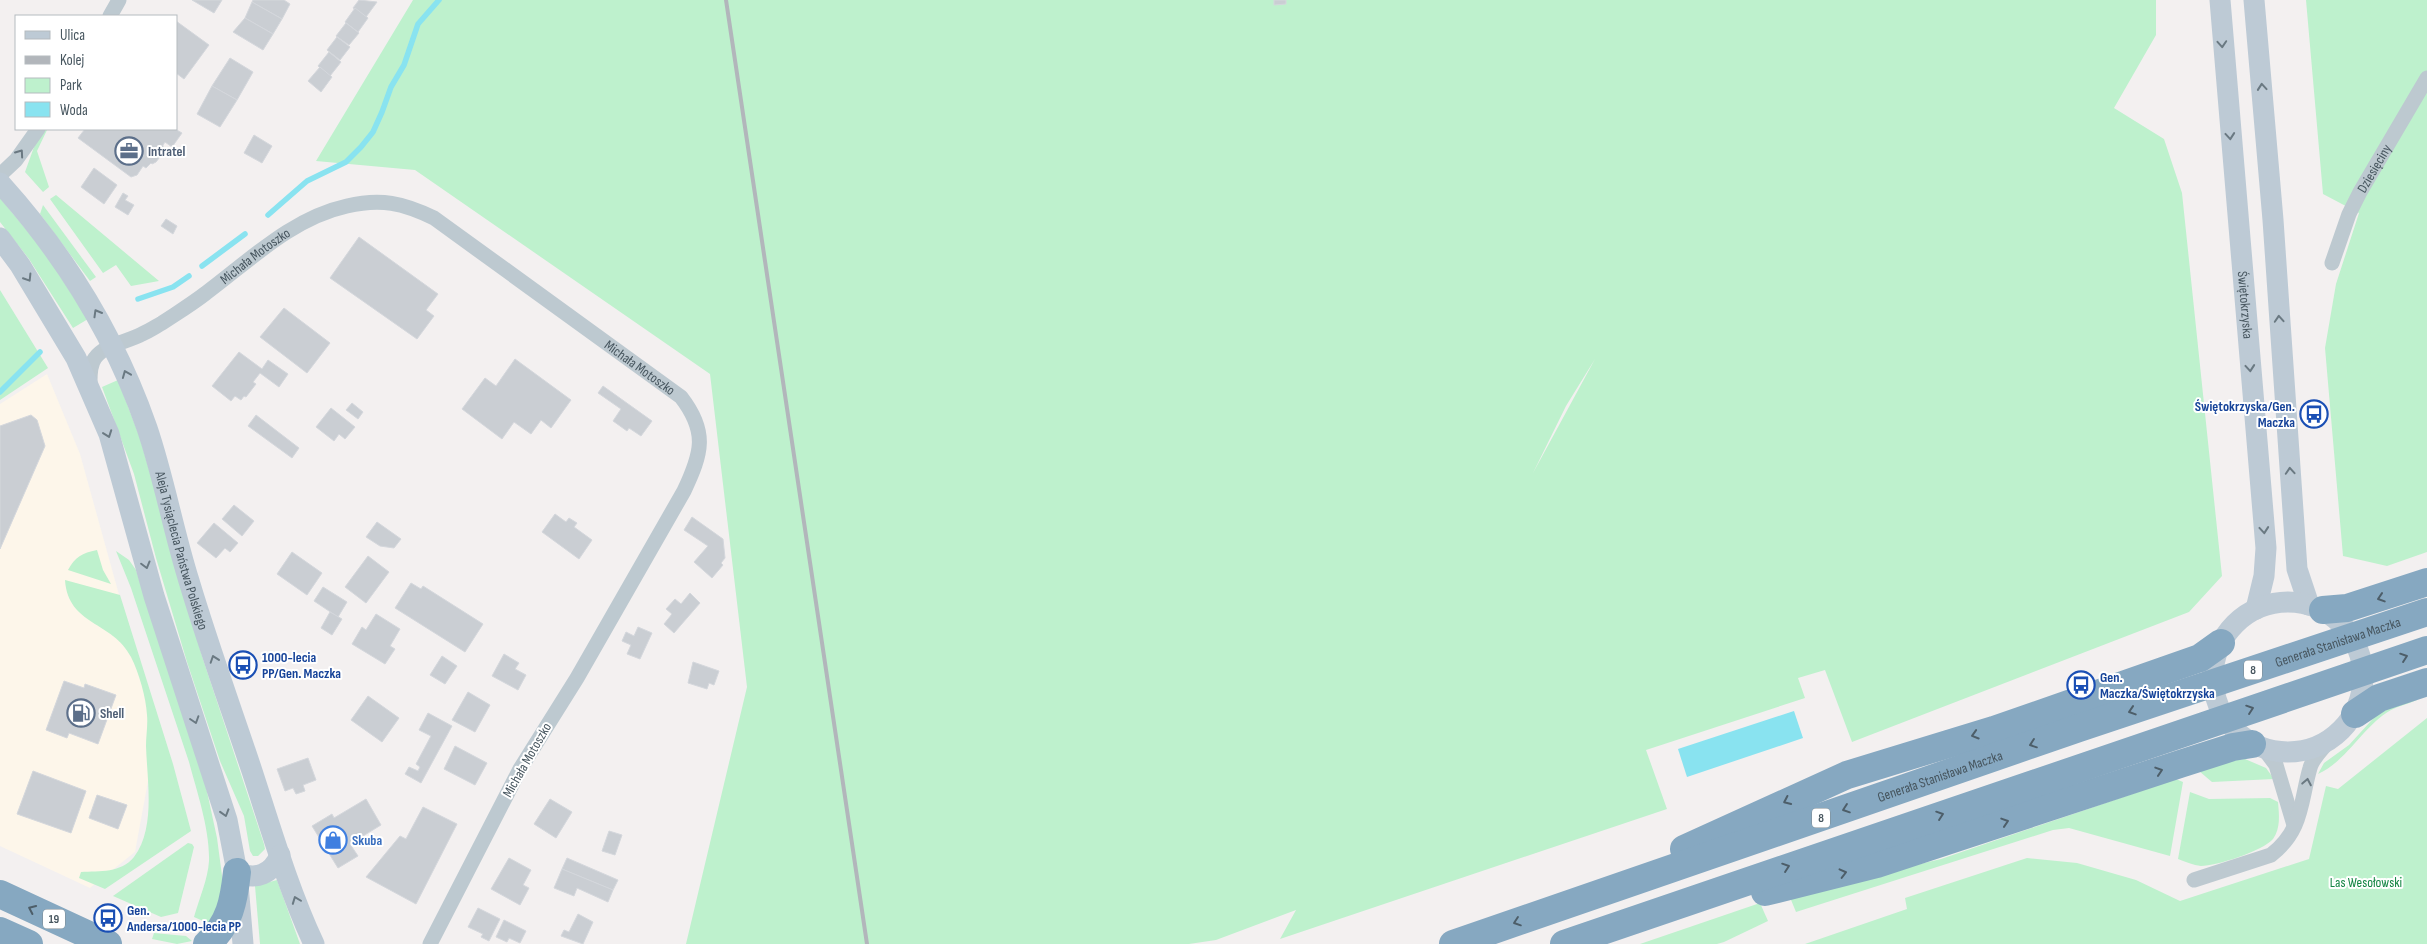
<svg xmlns="http://www.w3.org/2000/svg" width="2427" height="944" font-family="'Sofia Sans Condensed',sans-serif">
	<style>
		.commercial { fill: #fdf6ea }
		.green { fill: #bef1cd; fill-rule: evenodd }
		.water { fill: #89e3f0 }
		.lines { fill: none; stroke-linecap: round; stroke-linejoin: round }
		.stream { stroke: #89e3f0; stroke-width: 5.5 }
		.building { fill: #caced3; stroke: #d4d7dc }
		.street { stroke: #bdc9d0; stroke-width: 15 }
		.secondary { stroke: #bdcad5; stroke-width: 21 }
		.highway { stroke: #86a8c1; stroke-width: 28 }
		.rail { stroke: #b2b6bb; stroke-width: 4 }
		.oneway { stroke: #6a7982 }
		.oneway2 { stroke: #6a7881 }
		.oneway3 { stroke: #4d5e69 }
		.labels { text-anchor: middle; dominant-baseline: central; stroke-width: 4; stroke-linejoin: round; paint-order: stroke }
		.shield { fill: #fff; stroke: #7e898f; stroke-width: 1 }
		.shield-label { font-size: 12px; font-weight: bold; fill: #47565f }
		.service-label { font-size: 14px; font-weight: bold; fill: #4e5e75; stroke: #fff; text-anchor: start }
		.street-label { font-size: 14px; fill: #47565f; stroke: #fff }
		.transit-label { font-size: 14px; font-weight: bold; fill: #164399; stroke: #fff; text-anchor: start }
		.shop-label { font-size: 14px; font-weight: bold; fill: #366cbe; stroke: #fff; text-anchor: start }
		.park-label { font-size: 14px; fill: #138543; stroke: #fff }
	</style>
	<rect width="100%" height="100%" fill="#f3f0f0"/>
	<path class="commercial" d="M 47,374 L 80,454 L 157,732 L 135,852 L 90,888 L 0,846 L 0,404 Z"/>
	<g class="green">
		<path d="M 413,0 L 2156,0 L 2156,35 L 2114,108 L 2164,139 L 2182,193 L 2222,576 L 2189,612 L 1852,742 L 1825,670 L 1798,678 L 1805,698 L 1646,750 L 1667,809 L 1280,939 L 1296,910 L 1216,940 L 1189,944 L 686,944 L 747,687 L 710,374 L 415,170 L 316,161 ZM 1595,359 L 1533,473 L 1566,406 Z"/>
		<path d="M 2306,0 L 2427,0 L 2427,552 L 2387,566 L 2343,556 L 2325,348 L 2336,284 L 2359,213 L 2323,194 Z"/>
		<path d="M 44,129 L 47,130 L 37,151 L 49,187 L 43,192 L 25,172 L 34,147 Z"/>
		<path d="M 56,195 L 159,281 L 131,286 L 116,265 L 103,273 L 50,199 Z"/>
		<path d="M 0,198 L 43,250 L 88,319 L 73,328 L 29,259 L 0,222 Z"/>
		<path d="M 43,205 L 96,277 L 90,281 L 40,214 Z"/>
		<path d="M 0,290 L 48,368 L 0,400 Z"/>
		<path d="M 118,380 L 140,438 L 202,656 L 264,844 L 265,849 L 258,856 L 253,856 L 250,851 L 244,816 L 220,761 L 187,662 L 156,558 L 134,474 L 102,387 Z"/>
		<path d="M 97,550 L 103,570 L 111,584 L 68,570 C 75,557 82,553 97,550 Z"/>
		<path d="M 116,551 L 129,560 L 136,570 L 203,773 L 217,838 L 225,898 L 207,928 L 203,921 L 194,917 C 199,899 208,879 209,861 C 210,830 197,792 189,762 L 131,588 Z"/>
		<path d="M 65,580 L 120,595 L 173,764 L 191,831 L 105,889 L 79,878 L 81,872 C 100,871 121,873 134,857 C 156,828 147,780 146,746 C 146,736 148,725 147,715 C 146,697 139,673 131,657 C 113,621 68,626 65,580 Z"/>
		<path d="M 2415,697 L 2417,700 C 2408,704 2399,706 2391,710 C 2363,726 2347,761 2318,774 L 2324,763 L 2349,745 L 2381,710 Z"/>
		<path d="M 2427,718 L 2427,944 L 1805,944 L 1907,909 L 1905,898 L 2027,858 L 2077,863 L 2136,880 L 2180,901 L 2309,859 L 2326,786 L 2338,789 Z"/>
		<path d="M 2245,759 L 2266,768 L 2274,779 L 2212,782 L 2199,771 L 2228,761 Z"/>
		<path d="M 2176,779 L 2183,782 L 2170,856 L 2069,828 L 2053,830 L 1796,912 L 1789,895 L 1941,859 Z"/>
		<path d="M 2190,792 L 2209,799 L 2270,798 L 2278,802 C 2279,814 2281,828 2273,839 C 2263,851 2216,866 2201,866 C 2193,865 2186,862 2178,859 Z"/>
		<path d="M 188,843 L 192,844 L 194,847 L 178,913 L 161,917 L 113,896 Z"/>
		<path d="M 277,880 L 300,944 L 260,944 L 255,886 Z"/>
		<path d="M 1760,903 L 1768,921 L 1724,942 L 1717,944 L 1640,944 Z"/>
		<path d="M 154,933 L 186,936 L 192,941 L 177,944 L 152,939 Z"/>
	</g>
	<path class="water" d="M 1794,711 L 1803,738 L 1687,777 L 1678,749 Z"/>
	<g class="lines">
		<g class="stream">
			<path d="M 268,215 L 307,181 L 346,162 L 361,147 L 373,132 L 382,112 L 391,87 L 404,65 L 418,24 L 439,0"/>
			<path d="M 202,266 L 245,234"/>
			<path d="M 138,299 L 173,287 L 189,276"/>
			<path d="M 0,392 L 40,352"/>
		</g>
	</g>
	<g class="building">
		<path d="M 192,0 L 222,0 L 214,13 Z"/>
		<path d="M 253,0 L 284,0 L 290,4 L 282,19 L 252,2 Z"/>
		<path d="M 359,0 L 377,2 L 366,17 L 353,8 Z"/>
		<path d="M 1274,0 L 1286,0 L 1286,4 L 1274,5 Z"/>
		<path d="M 252,2 L 282,19 L 273,34 L 245,18 Z"/>
		<path d="M 355,8 L 368,18 L 358,32 L 345,22 Z"/>
		<path d="M 245,18 L 273,34 L 263,50 L 233,32 Z"/>
		<path d="M 176,21 L 209,45 L 184,79 L 176,73 Z"/>
		<path d="M 346,23 L 359,33 L 349,45 L 336,36 Z"/>
		<path d="M 337,37 L 350,47 L 340,60 L 327,50 Z"/>
		<path d="M 329,52 L 341,62 L 330,76 L 318,66 Z"/>
		<path d="M 230,58 L 253,72 L 237,100 L 212,86 Z"/>
		<path d="M 320,67 L 332,77 L 321,92 L 308,81 Z"/>
		<path d="M 212,86 L 237,100 L 220,127 L 197,114 Z"/>
		<path d="M 85,129 L 175,129 L 182,133 L 172,147 L 165,142 L 163,145 L 163,153 L 156,162 L 152,164 L 151,163 L 146,168 L 143,166 L 137,175 L 131,177 L 78,138 Z"/>
		<path d="M 254,135 L 272,146 L 262,163 L 244,153 Z"/>
		<path d="M 94,168 L 117,185 L 104,204 L 81,187 Z"/>
		<path d="M 123,193 L 128,196 L 125,200 L 134,205 L 128,215 L 115,207 Z"/>
		<path d="M 166,219 L 177,226 L 173,234 L 161,226 Z"/>
		<path d="M 359,237 L 438,294 L 426,310 L 434,316 L 417,339 L 330,278 Z"/>
		<path d="M 284,308 L 330,343 L 307,373 L 260,337 Z"/>
		<path d="M 239,352 L 262,369 L 268,360 L 288,374 L 279,387 L 260,373 L 253,382 L 256,384 L 246,397 L 244,396 L 241,400 L 235,396 L 231,401 L 212,386 Z"/>
		<path d="M 515,359 L 571,400 L 551,428 L 541,420 L 531,434 L 514,422 L 502,439 L 462,409 L 485,378 L 496,386 Z"/>
		<path d="M 603,386 L 652,421 L 641,436 L 629,428 L 627,431 L 613,421 L 621,409 L 598,393 Z"/>
		<path d="M 352,403 L 363,412 L 358,419 L 346,410 Z"/>
		<path d="M 331,408 L 355,427 L 345,439 L 339,434 L 334,441 L 316,427 Z"/>
		<path d="M 31,415 L 37,420 L 45,446 L 0,549 L 0,426 Z"/>
		<path d="M 256,415 L 299,448 L 292,458 L 248,426 Z"/>
		<path d="M 234,505 L 254,521 L 242,536 L 222,519 Z"/>
		<path d="M 555,514 L 566,522 L 569,518 L 577,523 L 574,527 L 592,540 L 579,559 L 542,532 Z"/>
		<path d="M 692,517 L 723,539 L 725,558 L 721,563 L 723,565 L 712,578 L 694,562 L 708,546 L 684,530 Z"/>
		<path d="M 377,522 L 401,539 L 394,548 L 380,546 L 366,537 Z"/>
		<path d="M 214,523 L 238,543 L 230,552 L 225,548 L 216,558 L 197,543 Z"/>
		<path d="M 292,552 L 322,573 L 307,595 L 277,574 Z"/>
		<path d="M 368,556 L 389,572 L 366,603 L 345,587 Z"/>
		<path d="M 411,583 L 421,589 L 423,586 L 483,624 L 465,652 L 395,608 Z"/>
		<path d="M 323,587 L 347,602 L 338,617 L 314,601 Z"/>
		<path d="M 690,593 L 700,603 L 674,633 L 664,624 L 672,614 L 666,609 L 675,599 L 681,604 Z"/>
		<path d="M 330,612 L 342,619 L 332,635 L 321,628 Z"/>
		<path d="M 376,614 L 400,629 L 390,646 L 395,649 L 385,664 L 352,644 L 362,627 L 366,630 Z"/>
		<path d="M 638,627 L 652,633 L 640,659 L 627,654 L 631,645 L 622,641 L 626,632 L 634,636 Z"/>
		<path d="M 504,654 L 519,663 L 515,669 L 526,675 L 518,690 L 492,676 Z"/>
		<path d="M 442,656 L 457,666 L 445,684 L 430,675 Z"/>
		<path d="M 693,662 L 719,671 L 714,685 L 709,683 L 707,689 L 688,683 Z"/>
		<path d="M 64,681 L 84,688 L 85,684 L 116,695 L 98,744 L 69,733 L 67,738 L 46,730 Z"/>
		<path d="M 468,692 L 490,705 L 475,732 L 452,720 Z"/>
		<path d="M 368,696 L 399,718 L 382,742 L 351,720 Z"/>
		<path d="M 428,713 L 452,726 L 421,783 L 405,774 L 409,767 L 418,771 L 420,767 L 416,764 L 431,736 L 419,730 Z"/>
		<path d="M 455,746 L 487,763 L 475,785 L 444,769 Z"/>
		<path d="M 308,758 L 316,780 L 303,785 L 305,791 L 296,794 L 293,788 L 285,791 L 277,769 Z"/>
		<path d="M 33,771 L 86,791 L 71,833 L 17,814 Z"/>
		<path d="M 97,795 L 127,805 L 118,829 L 89,818 Z"/>
		<path d="M 366,799 L 381,825 L 350,844 L 358,856 L 338,868 L 312,826 L 332,814 L 334,818 Z"/>
		<path d="M 550,799 L 572,812 L 556,838 L 534,824 Z"/>
		<path d="M 423,807 L 457,824 L 416,904 L 366,877 L 400,836 L 406,839 Z"/>
		<path d="M 609,831 L 622,835 L 615,855 L 602,851 Z"/>
		<path d="M 509,858 L 531,870 L 523,885 L 529,888 L 520,905 L 491,889 Z"/>
		<path d="M 567,858 L 618,880 L 613,890 L 562,869 Z"/>
		<path d="M 562,869 L 613,890 L 608,902 L 577,888 L 574,896 L 554,888 Z"/>
		<path d="M 478,908 L 500,919 L 489,941 L 481,937 L 483,934 L 468,927 Z"/>
		<path d="M 578,914 L 593,922 L 583,944 L 561,936 L 564,930 L 569,932 Z"/>
		<path d="M 504,920 L 526,931 L 520,943 L 509,938 L 507,942 L 496,937 Z"/>
	</g>
	<g class="lines">
		<g class="street">
			<path d="M 110,16 L 119,0"/>
			<path d="M 0,175 L 16,160 L 38,129"/>
			<path id="s1" d="M 2332,263 L 2349,214 L 2360,192 L 2427,78"/>
			<path id="s2" d="M 90,387 C 90,378 89,366 95,358 C 105,344 128,342 142,334 C 149,331 155,327 162,323 C 177,313 192,304 206,293 C 249,261 292,218 347,206 C 381,198 403,203 434,218 L 681,397 C 708,432 702,453 684,491 L 577,678 L 520,769 L 430,944"/>
			<path d="M 2264,749 L 2276,765 L 2294,825"/>
			<path d="M 2194,880 L 2271,855 C 2303,830 2300,803 2310,768 C 2312,759 2322,750 2328,742"/>
		</g>
		<g class="secondary">
			<path id="s3" d="M 2220,0 L 2266,548 L 2264,576 L 2256,609"/>
			<path d="M 2254,0 L 2273,220 L 2297,569 L 2309,605"/>
			<path id="s4" d="M 0,183 C 65,255 115,336 147,428 C 164,478 173,530 189,581 C 208,645 231,708 252,771 C 271,829 288,888 314,944"/>
			<path d="M 0,238 L 20,265 L 76,358 L 109,434 L 154,596 L 227,820 L 237,872 L 243,944"/>
			<circle cx="2288" cy="677" r="75"/>
			<path d="M 237,872 C 256,881 272,874 280,855"/>
		</g>
		<g class="highway">
			<path d="M 2323,610 L 2347,608 L 2427,582"/>
			<path d="M 2355,714 L 2379,698 L 2427,682"/>
			<path d="M 1684,849 L 1847,775 L 1994,730 L 2200,658 L 2221,643"/>
			<path d="M 1765,892 L 1877,864 L 2180,764 L 2233,747 L 2252,744"/>
			<path d="M 0,894 L 108,944"/>
			<path d="M 0,931 L 29,944"/>
			<path d="M 207,944 C 230,924 234,900 237,872"/>
			<path id="s5" d="M 1453,944 L 2079,728 L 2427,612"/>
			<path d="M 1564,944 L 2427,650"/>
		</g>
		<path class="rail" d="M 726,0 L 867,944"/>
	</g>
	<defs><path id="oneway-chevron" d="M-2-3.5L2.5 0L-2 3.5" fill="none" stroke-width="1.6" stroke-linecap="round" stroke-linejoin="round" transform="scale(1.25)"/></defs>
	<g class="oneway">
		<use href="#oneway-chevron" transform="translate(2222 44) rotate(86)"/>
		<use href="#oneway-chevron" transform="translate(2262 87) rotate(-95)"/>
		<use href="#oneway-chevron" transform="translate(2230 136) rotate(85)"/>
		<use href="#oneway-chevron" transform="translate(28 278) rotate(58)"/>
		<use href="#oneway-chevron" transform="translate(97 313) rotate(-120)"/>
		<use href="#oneway-chevron" transform="translate(2279 319) rotate(-94)"/>
		<use href="#oneway-chevron" transform="translate(2250 368) rotate(85)"/>
		<use href="#oneway-chevron" transform="translate(126 374) rotate(-112)"/>
		<use href="#oneway-chevron" transform="translate(108 434) rotate(70)"/>
		<use href="#oneway-chevron" transform="translate(2290 471) rotate(-94)"/>
		<use href="#oneway-chevron" transform="translate(2264 530) rotate(85)"/>
		<use href="#oneway-chevron" transform="translate(146 565) rotate(75)"/>
		<use href="#oneway-chevron" transform="translate(214 659) rotate(-109)"/>
		<use href="#oneway-chevron" transform="translate(195 720) rotate(72)"/>
		<use href="#oneway-chevron" transform="translate(225 813) rotate(73)"/>
		<use href="#oneway-chevron" transform="translate(296 900) rotate(-111)"/>
	</g>
	<g class="oneway2">
		<use href="#oneway-chevron" transform="translate(20 153) rotate(-55)"/>
		<use href="#oneway-chevron" transform="translate(2307 782) rotate(-79)"/>
	</g>
	<g class="oneway3">
		<use href="#oneway-chevron" transform="translate(2381 598) rotate(162)"/>
		<use href="#oneway-chevron" transform="translate(2404 657) rotate(-19)"/>
		<use href="#oneway-chevron" transform="translate(2250 709) rotate(-19)"/>
		<use href="#oneway-chevron" transform="translate(2132 711) rotate(162)"/>
		<use href="#oneway-chevron" transform="translate(1975 735) rotate(163)"/>
		<use href="#oneway-chevron" transform="translate(2033 744) rotate(161)"/>
		<use href="#oneway-chevron" transform="translate(2159 771) rotate(-18)"/>
		<use href="#oneway-chevron" transform="translate(1787 801) rotate(155)"/>
		<use href="#oneway-chevron" transform="translate(1846 809) rotate(161)"/>
		<use href="#oneway-chevron" transform="translate(1940 815) rotate(-19)"/>
		<use href="#oneway-chevron" transform="translate(2005 822) rotate(-18)"/>
		<use href="#oneway-chevron" transform="translate(1786 867) rotate(-19)"/>
		<use href="#oneway-chevron" transform="translate(1843 873) rotate(-14)"/>
		<use href="#oneway-chevron" transform="translate(32 909) rotate(-155)"/>
		<use href="#oneway-chevron" transform="translate(1517 922) rotate(161)"/>
	</g>
	<defs>
		<g id="office-ring" transform="scale(1.4375)"><circle r="9.5" fill="#fff" stroke="#5c6f8a" stroke-width="1.5"/><path d="M-6-3h4V-5.5h4V-3h4V5H-6ZM-1-4.5V-3h2v-1.5ZM-6 0V1H6V0Z" fill="#5c6f8a"/></g>
		<g id="bus-ring" transform="scale(1.4375)"><circle r="9.5" fill="#fff" stroke="#1a4fb4" stroke-width="1.5"/><path d="M-5-6H5V4H4V6H2V4H-2V6H-4V4H-5ZM-3.5-4V0h7V-4ZM-3.5 1.2v1.5H-2V1.2ZM2 1.2v1.5H3.5V1.2Z" fill="#1a4fb4"/></g>
		<g id="fuel-ring" transform="scale(1.4375)"><circle r="9.5" fill="#fff" stroke="#5c6f8a" stroke-width="1.5"/><path d="M-5.5-6h7V0h2V4h1.3V-2.5L3-4.5l.8-.8L6-3V5H2.5V1h-1V6h-7ZM-4.2-4.7v3.2H.2V-4.7Z" fill="#5c6f8a"/></g>
		<g id="shop-ring" transform="scale(1.4375)"><circle r="9.5" fill="#fff" stroke="#3f7fe0" stroke-width="1.5"/><path d="M-5-2.5h2.3a2.7 3.5 0 0 1 5.4 0H5L5.5 6h-11ZM-1.5-2.5h3a1.5 2.3 0 0 0-3 0Z" fill="#3f7fe0"/></g>
	</defs>
	<g fill-rule="evenodd">
		<use href="#office-ring" x="129" y="151"/>
		<use href="#bus-ring" x="2314" y="414"/>
		<use href="#bus-ring" x="243" y="665"/>
		<use href="#bus-ring" x="2081" y="685"/>
		<use href="#fuel-ring" x="81" y="713"/>
		<use href="#shop-ring" x="333" y="840"/>
		<use href="#bus-ring" x="108" y="918"/>
	</g>
	<g class="labels">
		<g class="shield">
			<rect x="2244" y="660.5" width="18" height="19" rx="4"/>
			<rect x="1812" y="808.5" width="18" height="19" rx="4"/>
			<rect x="43" y="909.5" width="22" height="19" rx="4"/>
		</g>
		<g class="shield-label">
			<text x="2253" y="670">8</text>
			<text x="1821" y="818">8</text>
			<text x="54" y="919">19</text>
		</g>
		<g class="service-label">
			<text x="148" y="151">Intratel</text>
			<text x="100" y="713">Shell</text>
		</g>
		<g class="street-label">
			<text stroke="none"><textPath href="#s1" startOffset="104">Dziesięciny</textPath></text>
			<text stroke="none"><textPath href="#s2" startOffset="221">Michała Motoszko</textPath></text>
			<text stroke="none"><textPath href="#s3" startOffset="306">Świętokrzyska</textPath></text>
			<text stroke="none"><textPath href="#s2" startOffset="671">Michała Motoszko</textPath></text>
			<text stroke="none"><textPath href="#s4" startOffset="415">Aleja Tysiąclecia Państwa Polskiego</textPath></text>
			<text stroke="none"><textPath href="#s5" startOffset="935">Generała Stanisława Maczka</textPath></text>
			<text transform="translate(527 760) rotate(-60)">Michała Motoszko</text>
			<text stroke="none"><textPath href="#s5" startOffset="515">Generała Stanisława Maczka</textPath></text>
		</g>
		<g class="transit-label">
			<text x="2295" y="406" text-anchor="end">Świętokrzyska/Gen.<tspan x="2295" dy="16">Maczka</tspan></text>
			<text x="262" y="657">1000-lecia<tspan x="262" dy="16">PP/Gen. Maczka</tspan></text>
			<text x="2100" y="677">Gen.<tspan x="2100" dy="16">Maczka/Świętokrzyska</tspan></text>
			<text x="127" y="910">Gen.<tspan x="127" dy="16">Andersa/1000-lecia PP</tspan></text>
		</g>
		<g class="shop-label">
			<text x="352" y="840">Skuba</text>
		</g>
		<g class="park-label">
			<text x="2366" y="882">Las Wesołowski</text>
		</g>
	</g>
	<rect x="15" y="15" width="162" height="115" fill="#ffffff" stroke="#b5bbbf"/>
	<rect x="25" y="31" width="25" height="8" fill="#bdcad5" stroke="#b5bbbf"/>
	<text x="60" y="40" font-size="15" fill="#47565f">Ulica</text>
	<rect x="25" y="56" width="25" height="8" fill="#b2b6bb" stroke="#b5bbbf"/>
	<text x="60" y="65" font-size="15" fill="#47565f">Kolej</text>
	<rect x="25" y="78" width="25" height="15" fill="#bef1cd" stroke="#b5bbbf"/>
	<text x="60" y="90" font-size="15" fill="#47565f">Park</text>
	<rect x="25" y="102" width="25" height="15" fill="#89e3f0" stroke="#b5bbbf"/>
	<text x="60" y="115" font-size="15" fill="#47565f">Woda</text>
</svg>
